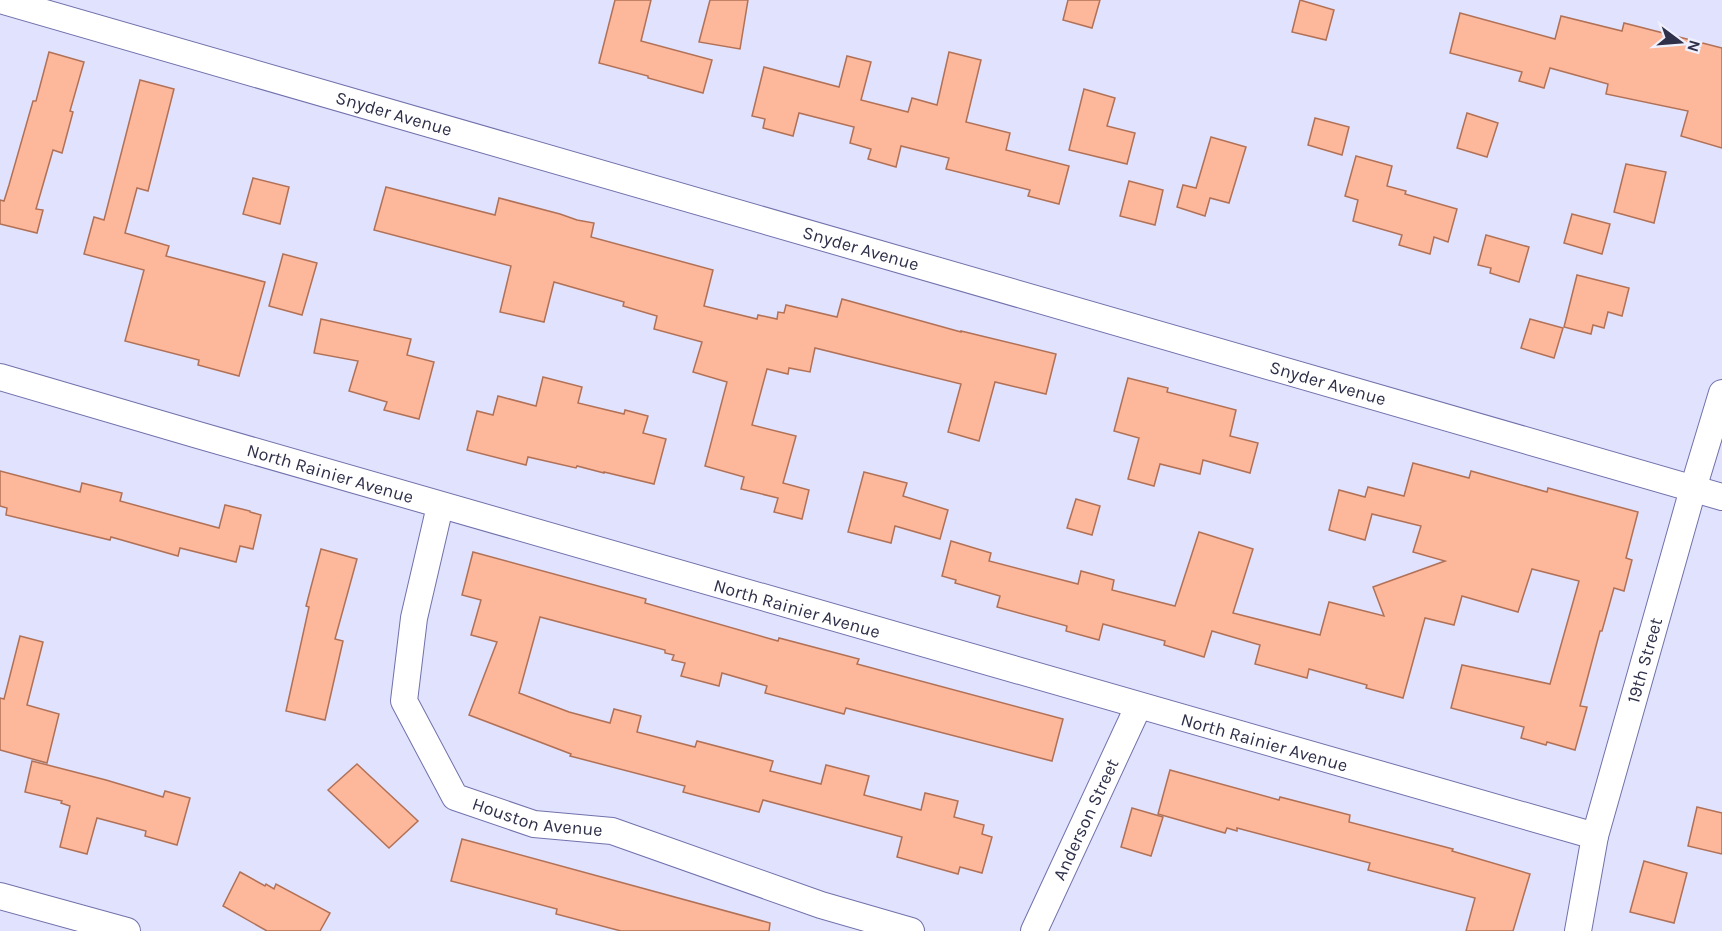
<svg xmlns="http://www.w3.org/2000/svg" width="1722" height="931" font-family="Karla,sans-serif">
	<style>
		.building { fill: #fdb79b; stroke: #b17157; stroke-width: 1.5 }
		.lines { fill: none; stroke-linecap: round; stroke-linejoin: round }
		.street-casing { stroke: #7171ac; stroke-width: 28 }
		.street { stroke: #fff; stroke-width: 26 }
		.labels { text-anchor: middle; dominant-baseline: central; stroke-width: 4.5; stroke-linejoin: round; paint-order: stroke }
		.street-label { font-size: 18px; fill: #2f3049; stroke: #f0f1fe }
	</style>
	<rect width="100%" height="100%" fill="#e1e2fd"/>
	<g class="building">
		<path d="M 615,0 L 651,0 L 641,41 L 712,60 L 703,93 L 648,78 L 648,76 L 599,63 Z"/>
		<path d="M 710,0 L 748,0 L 740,49 L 699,42 Z"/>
		<path d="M 1068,0 L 1100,0 L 1092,28 L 1063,20 Z"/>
		<path d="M 1300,0 L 1334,10 L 1326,40 L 1292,32 Z"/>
		<path d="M 1460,13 L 1555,39 L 1561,16 L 1622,31 L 1624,23 L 1722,48 L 1722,148 L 1681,136 L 1688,111 L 1606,94 L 1608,84 L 1550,68 L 1544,88 L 1519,81 L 1522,72 L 1450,53 Z"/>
		<path d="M 49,52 L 84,62 L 70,111 L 73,112 L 62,153 L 53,150 L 36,209 L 43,210 L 37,233 L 0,224 L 0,200 L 4,201 L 9,185 L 33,101 L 36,101 Z"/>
		<path d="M 949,52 L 981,60 L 966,122 L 1010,133 L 1006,150 L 1069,166 L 1059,204 L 1028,196 L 1030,190 L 946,169 L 949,158 L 901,146 L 896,167 L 868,159 L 871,149 L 850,143 L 854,127 L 799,113 L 793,136 L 763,128 L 765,119 L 752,116 L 764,67 L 839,87 L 847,56 L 871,62 L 861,100 L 908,112 L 912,98 L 937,105 Z"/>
		<path d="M 140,80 L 174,89 L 148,191 L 137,188 L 125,233 L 169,246 L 166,256 L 265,282 L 239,376 L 198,365 L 199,360 L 125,341 L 144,270 L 84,254 L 94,217 L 104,220 Z"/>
		<path d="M 1084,89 L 1115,98 L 1107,126 L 1135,133 L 1127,164 L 1069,150 Z"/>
		<path d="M 1467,113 L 1498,123 L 1487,157 L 1457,148 Z"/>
		<path d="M 1315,118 L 1349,127 L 1342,155 L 1308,145 Z"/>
		<path d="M 1211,137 L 1246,147 L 1229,203 L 1210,198 L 1205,216 L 1177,207 L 1183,185 L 1196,188 Z"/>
		<path d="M 1356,156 L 1392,166 L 1387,186 L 1406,191 L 1405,194 L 1457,209 L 1448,242 L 1434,237 L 1430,254 L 1399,245 L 1402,235 L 1353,221 L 1358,200 L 1345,196 Z"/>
		<path d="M 1626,164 L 1666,172 L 1654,223 L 1614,212 Z"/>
		<path d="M 253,178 L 289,187 L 280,224 L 243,214 Z"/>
		<path d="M 1129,181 L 1163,190 L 1155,225 L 1120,216 Z"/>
		<path d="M 386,187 L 495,215 L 499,198 L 560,214 L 577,220 L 594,223 L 591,237 L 713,270 L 704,306 L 757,319 L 758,315 L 777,319 L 778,312 L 784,313 L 786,305 L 837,317 L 842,299 L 961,332 L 961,331 L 1056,354 L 1046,394 L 995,382 L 979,441 L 948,432 L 961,384 L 815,348 L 810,372 L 789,368 L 788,374 L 767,369 L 752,425 L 796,436 L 783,483 L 809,490 L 802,519 L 774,512 L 778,498 L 741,489 L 744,477 L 705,466 L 727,382 L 693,372 L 702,342 L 654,329 L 657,316 L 623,306 L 624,302 L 554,282 L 544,322 L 500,312 L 511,266 L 374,230 Z"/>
		<path d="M 1572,214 L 1610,224 L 1602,254 L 1564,243 Z"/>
		<path d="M 1486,235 L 1529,247 L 1519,282 L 1490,273 L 1491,268 L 1478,265 Z"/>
		<path d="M 283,254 L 317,263 L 302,315 L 269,306 Z"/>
		<path d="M 1577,275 L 1629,288 L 1622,316 L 1608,312 L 1604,328 L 1593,325 L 1591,334 L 1564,327 Z"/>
		<path d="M 321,319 L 411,339 L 407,355 L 434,362 L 419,419 L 384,410 L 387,402 L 349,391 L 358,361 L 314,353 Z"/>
		<path d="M 1530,319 L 1563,328 L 1554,358 L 1521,348 Z"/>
		<path d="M 543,377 L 582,387 L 578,403 L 624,414 L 625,410 L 648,416 L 643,433 L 666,439 L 654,484 L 604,472 L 604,473 L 577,466 L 576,468 L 528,457 L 526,465 L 467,450 L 477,411 L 493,415 L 498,396 L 536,406 Z"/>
		<path d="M 1128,378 L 1168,388 L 1167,392 L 1236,410 L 1230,436 L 1258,443 L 1250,473 L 1203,460 L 1200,474 L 1160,464 L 1154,486 L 1128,479 L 1139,438 L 1114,431 Z"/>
		<path d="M 1413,463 L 1469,478 L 1471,471 L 1547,492 L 1548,488 L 1638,512 L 1626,558 L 1632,560 L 1624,591 L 1614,588 L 1602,631 L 1600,631 L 1580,706 L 1587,707 L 1575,750 L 1547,742 L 1546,745 L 1521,738 L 1524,727 L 1451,708 L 1462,665 L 1550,684 L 1579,581 L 1532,569 L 1518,612 L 1462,596 L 1454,625 L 1425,618 L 1403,698 L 1366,688 L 1367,685 L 1309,669 L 1307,678 L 1255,664 L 1260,645 L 1212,631 L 1204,657 L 1164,645 L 1165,641 L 1103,624 L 1099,640 L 1066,631 L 1067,626 L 997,607 L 1000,596 L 955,583 L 956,580 L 942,576 L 951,541 L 991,553 L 989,561 L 1078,584 L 1081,571 L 1114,580 L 1112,590 L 1175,606 L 1199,532 L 1253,549 L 1233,613 L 1320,635 L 1329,602 L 1384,616 L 1373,587 L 1445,561 L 1413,552 L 1421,526 L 1372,514 L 1365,540 L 1329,530 L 1339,490 L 1365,497 L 1368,487 L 1404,496 Z"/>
		<path d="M 0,471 L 80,492 L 82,483 L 122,493 L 120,501 L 219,528 L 225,505 L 250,511 L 250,512 L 261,515 L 253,549 L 240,546 L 236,562 L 180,548 L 178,556 L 111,537 L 110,540 L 6,515 L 7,508 L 0,506 Z"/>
		<path d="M 864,472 L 907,483 L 903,496 L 948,510 L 940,539 L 895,526 L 891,543 L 848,532 Z"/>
		<path d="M 1076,499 L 1100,506 L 1092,535 L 1067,528 Z"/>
		<path d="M 321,549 L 357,559 L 335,639 L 343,641 L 325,720 L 286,711 L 309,607 L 306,606 Z"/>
		<path d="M 473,552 L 646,599 L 645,603 L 778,641 L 779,638 L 859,659 L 857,664 L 1063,719 L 1052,761 L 846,708 L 844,714 L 765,693 L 767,686 L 722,673 L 719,686 L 681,676 L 685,663 L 672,660 L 674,655 L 665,653 L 665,650 L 540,617 L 519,693 L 569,712 L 610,723 L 614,709 L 641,716 L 637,732 L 695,747 L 697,741 L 773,761 L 770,771 L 821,784 L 826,765 L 869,776 L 864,795 L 921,810 L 925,793 L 958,801 L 954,817 L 984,825 L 982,834 L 992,837 L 982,873 L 960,867 L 958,874 L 897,857 L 902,837 L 763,800 L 759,812 L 683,792 L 685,786 L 570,756 L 571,754 L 469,715 L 497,642 L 471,635 L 481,600 L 462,595 Z"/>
		<path d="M 20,636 L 43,642 L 27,705 L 59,714 L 47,763 L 0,750 L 0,698 L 4,699 Z"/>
		<path d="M 32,761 L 106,780 L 163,797 L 165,791 L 190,798 L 177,845 L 145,836 L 146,831 L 97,818 L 87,854 L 60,847 L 70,806 L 61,803 L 62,801 L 25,792 Z"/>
		<path d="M 357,764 L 418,821 L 389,848 L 328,790 Z"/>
		<path d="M 1170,770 L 1279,800 L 1280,797 L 1350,815 L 1349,822 L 1453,849 L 1452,851 L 1530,874 L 1513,931 L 1466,931 L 1475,898 L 1368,870 L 1370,863 L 1237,828 L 1237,831 L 1227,828 L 1225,833 L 1158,814 Z"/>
		<path d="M 1697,807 L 1722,813 L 1722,854 L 1688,846 Z"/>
		<path d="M 1132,808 L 1163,817 L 1151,856 L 1121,847 Z"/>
		<path d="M 462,839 L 770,923 L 769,931 L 621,931 L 556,914 L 557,909 L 451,881 Z"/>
		<path d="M 1644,861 L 1687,873 L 1674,923 L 1630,912 Z"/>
		<path d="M 240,872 L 265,886 L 266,884 L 274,889 L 276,884 L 330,913 L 320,931 L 267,931 L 223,906 Z"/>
	</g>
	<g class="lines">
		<g class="street-casing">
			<g id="street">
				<path id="s1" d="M 0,0 L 1722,497"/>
				<path id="s2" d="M 0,377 C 531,533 1063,686 1595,836"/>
				<path id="s3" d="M 440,506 L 414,618 L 404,701 L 455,797 L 534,824 L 612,831 L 821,905 L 911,931"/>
				<path d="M 0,896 L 127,931"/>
				<path id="s4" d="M 1034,931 L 1138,707"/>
				<path id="s5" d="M 1578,931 L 1595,836 L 1693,489 L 1722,393"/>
			</g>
		</g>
		<use href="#street" class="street"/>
	</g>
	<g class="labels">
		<g class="street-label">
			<text stroke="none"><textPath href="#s1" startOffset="410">Snyder Avenue</textPath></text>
			<text stroke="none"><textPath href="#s1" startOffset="896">Snyder Avenue</textPath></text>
			<text stroke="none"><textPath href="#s1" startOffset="1382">Snyder Avenue</textPath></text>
			<text stroke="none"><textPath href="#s2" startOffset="344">North Rainier Avenue</textPath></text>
			<text stroke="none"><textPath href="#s2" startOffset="830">North Rainier Avenue</textPath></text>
			<text stroke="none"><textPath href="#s5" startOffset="279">19th Street</textPath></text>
			<text stroke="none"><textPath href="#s2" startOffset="1316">North Rainier Avenue</textPath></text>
			<text stroke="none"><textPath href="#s3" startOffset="393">Houston Avenue</textPath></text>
			<text stroke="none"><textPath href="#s4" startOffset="123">Anderson Street</textPath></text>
		</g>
	</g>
	<g transform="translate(1680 42) rotate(106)" stroke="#f0f1fe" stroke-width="4.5" paint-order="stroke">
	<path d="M0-4.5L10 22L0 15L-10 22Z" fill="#2f3049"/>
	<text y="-9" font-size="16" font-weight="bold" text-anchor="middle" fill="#2f3049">N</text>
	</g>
</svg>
